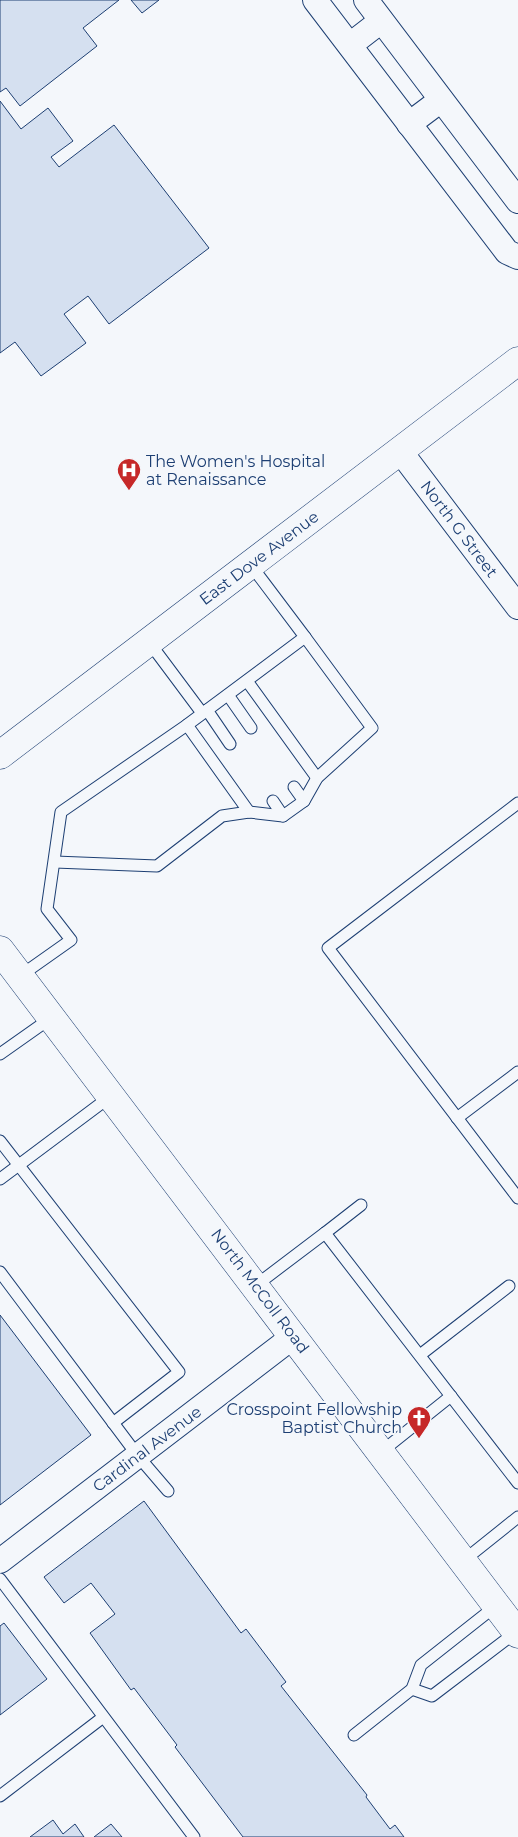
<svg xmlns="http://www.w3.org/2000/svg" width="518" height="1837" font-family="Montserrat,sans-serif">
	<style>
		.building { fill: #d5e0f0; stroke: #1d3f73 }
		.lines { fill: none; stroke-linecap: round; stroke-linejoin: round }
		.service-casing { stroke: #1d3f73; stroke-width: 13 }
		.minor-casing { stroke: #1d3f73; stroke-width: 26 }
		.secondary-casing { stroke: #1d3f73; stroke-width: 29 }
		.service { stroke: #f4f7fb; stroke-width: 11 }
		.minor { stroke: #f4f7fb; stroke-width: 24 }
		.secondary { stroke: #f4f7fb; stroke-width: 28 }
		.labels { text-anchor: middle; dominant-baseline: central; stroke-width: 4; stroke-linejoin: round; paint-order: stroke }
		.poi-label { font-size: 16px; fill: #1d3f73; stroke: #f4f7fb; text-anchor: start }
		.street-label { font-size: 16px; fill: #1d3f73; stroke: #f4f7fb }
	</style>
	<rect width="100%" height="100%" fill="#f4f7fb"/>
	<g class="building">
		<path d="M 0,0 L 119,0 L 83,28 L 97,46 L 20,106 L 6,88 L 0,92 Z"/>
		<path d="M 131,0 L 159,0 L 142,13 Z"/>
		<path d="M 0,101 L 21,129 L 48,108 L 73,141 L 51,157 L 59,167 L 114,125 L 209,248 L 109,324 L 88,296 L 64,314 L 86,343 L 41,376 L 15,342 L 0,353 Z"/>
		<path d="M 0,1315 L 91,1435 L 0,1505 Z"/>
		<path d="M 144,1501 L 241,1633 L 246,1629 L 286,1682 L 281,1686 L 367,1795 L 366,1797 L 390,1829 L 395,1825 L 404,1837 L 243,1837 L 175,1747 L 177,1745 L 134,1688 L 131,1690 L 90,1633 L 115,1614 L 91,1583 L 64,1603 L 44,1577 Z"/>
		<path d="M 4,1623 L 47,1679 L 0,1715 L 0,1626 Z"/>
		<path d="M 53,1820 L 63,1834 L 75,1824 L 84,1837 L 30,1837 Z"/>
		<path d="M 111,1824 L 122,1837 L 94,1837 Z"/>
	</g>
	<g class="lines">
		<g class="service-casing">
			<g id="service">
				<path d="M 149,642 L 202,713"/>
				<path d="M 247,681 L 317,778"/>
				<path d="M 228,695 L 251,728"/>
				<path d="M 207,710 L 230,744"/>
				<path d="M 187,725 L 249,812"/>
				<path d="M 294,787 L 304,801"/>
				<path d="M 273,801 L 283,816 L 304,801 L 317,778 L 372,728 L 305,637"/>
				<path d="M 518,803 L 328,948 L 518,1198"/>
				<path d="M 55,862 L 157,866 L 222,816 L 249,812 L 283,816"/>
				<path d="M 20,976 L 71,940 L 47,909 L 61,812 L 187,725 L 305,637 L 250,564"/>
				<path d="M 0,1054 L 51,1018"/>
				<path d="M 457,1118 L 518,1072"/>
				<path d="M 0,1141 L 179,1372 L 113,1423"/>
				<path d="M 0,1179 L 111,1096"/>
				<path d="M 325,1233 L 361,1205"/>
				<path d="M 0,1272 L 138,1456 L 168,1491"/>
				<path d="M 255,1286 L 325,1233 L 518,1483"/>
				<path d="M 420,1355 L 509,1286"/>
				<path d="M 381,1452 L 451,1396"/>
				<path d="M 463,1561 L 518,1517"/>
				<path d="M 0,1579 L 194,1837"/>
				<path d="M 412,1689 L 432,1696 L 516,1632"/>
				<path d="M 354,1735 L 412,1689 L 421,1665 L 497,1605"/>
				<path d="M 0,1796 L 102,1718"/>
			</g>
		</g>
		<g class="minor-casing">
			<g id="minor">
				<path d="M 315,0 L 507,252 L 518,257"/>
				<path d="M 366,0 L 518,201"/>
				<path d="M 350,45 L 381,21"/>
				<path d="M 409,124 L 441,100"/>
				<path d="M 400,451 L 518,607"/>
				<path d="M 0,1561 L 294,1336"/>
			</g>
		</g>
		<g class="secondary-casing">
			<g id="secondary">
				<path d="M 0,755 L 518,361"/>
				<path d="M 0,950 L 518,1634"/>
			</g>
		</g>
		<use href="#service" class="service"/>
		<use href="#minor" class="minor"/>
		<use href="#secondary" class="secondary"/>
	</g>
	<defs>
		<g id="hospital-pin" transform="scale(1.25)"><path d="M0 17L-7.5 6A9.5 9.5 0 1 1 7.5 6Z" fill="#c62828" stroke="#f4f7fb"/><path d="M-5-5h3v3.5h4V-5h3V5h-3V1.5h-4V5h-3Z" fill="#fff"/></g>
		<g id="church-pin" transform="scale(1.25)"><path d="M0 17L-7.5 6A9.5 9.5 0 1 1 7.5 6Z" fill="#c62828" stroke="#f4f7fb"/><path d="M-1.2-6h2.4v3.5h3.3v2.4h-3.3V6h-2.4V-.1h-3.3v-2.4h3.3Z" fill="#fff"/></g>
	</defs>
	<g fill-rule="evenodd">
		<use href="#hospital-pin" x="129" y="470"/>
		<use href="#church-pin" x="419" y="1418"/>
	</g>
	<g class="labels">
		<g class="poi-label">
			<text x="146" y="461">The Women's Hospital<tspan x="146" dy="18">at Renaissance</tspan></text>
			<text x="402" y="1409" text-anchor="end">Crosspoint Fellowship<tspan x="402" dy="18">Baptist Church</tspan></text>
		</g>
		<g class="street-label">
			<text transform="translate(459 529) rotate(53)">North G Street</text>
			<text transform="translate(259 558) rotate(-37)">East Dove Avenue</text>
			<text transform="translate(260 1291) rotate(53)">North McColl Road</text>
			<text transform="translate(147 1449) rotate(-37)">Cardinal Avenue</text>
		</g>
	</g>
</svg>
